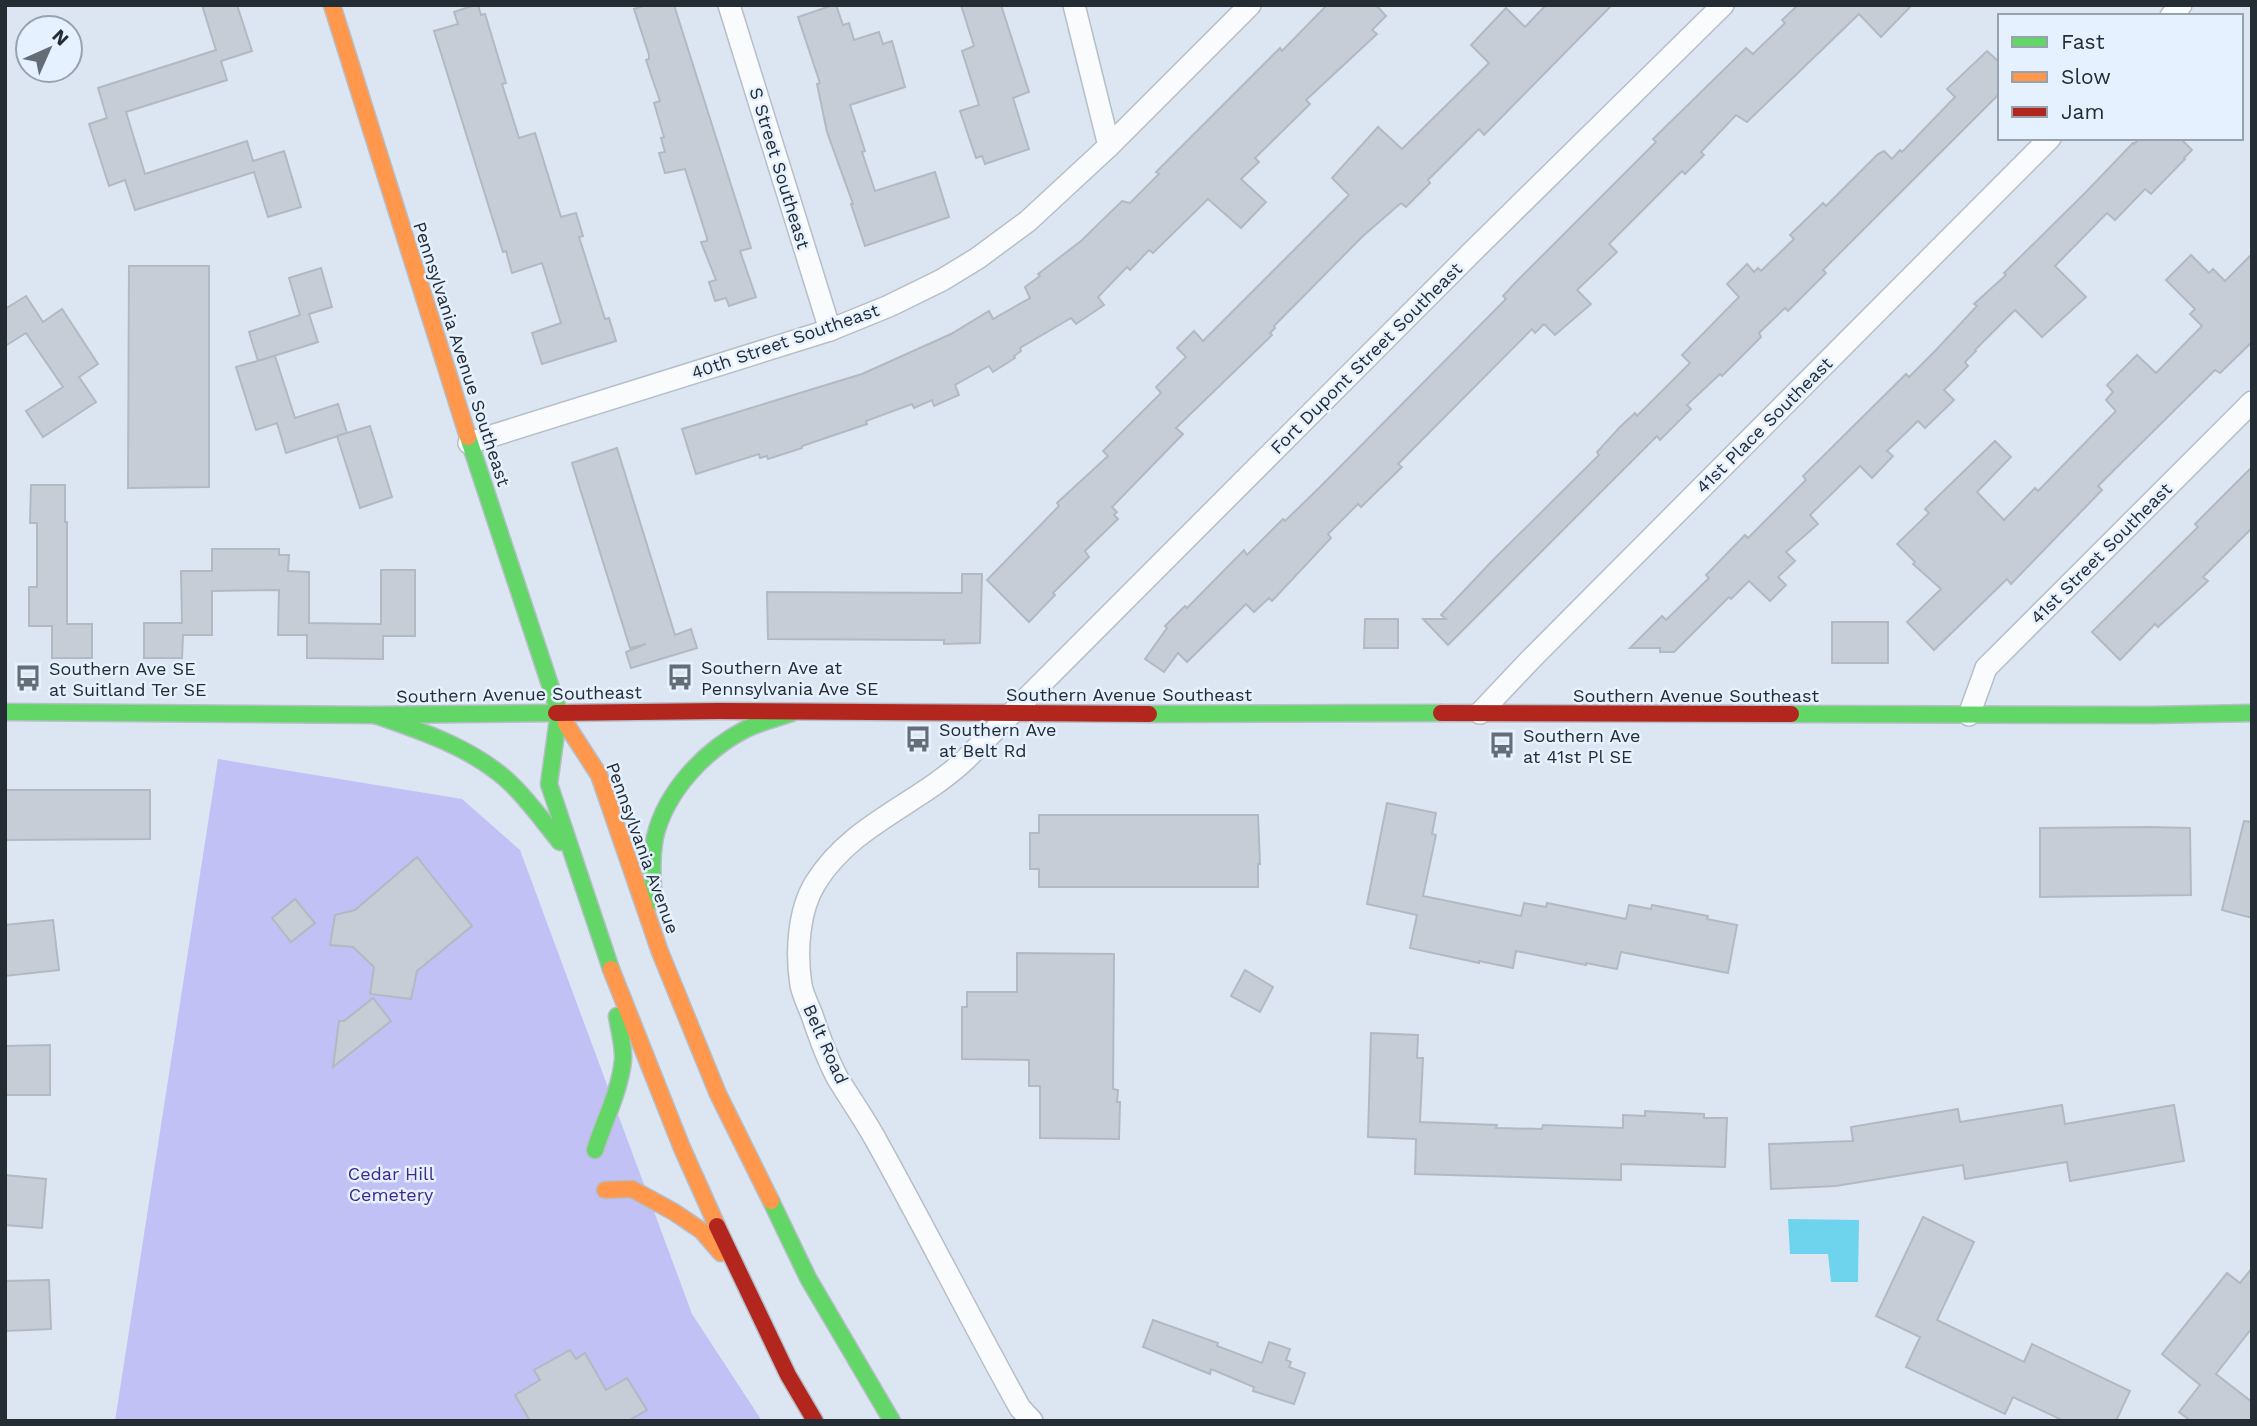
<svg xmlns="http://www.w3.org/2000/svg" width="2257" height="1426" font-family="'Work Sans',sans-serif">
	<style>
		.green { fill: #c1c1f5 }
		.water { fill: #6ed4ed }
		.building { fill: #c6cdd7; stroke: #b2b9c3; stroke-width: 2 }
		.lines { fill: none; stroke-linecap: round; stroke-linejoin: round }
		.street-casing { stroke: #b6bec8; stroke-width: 24 }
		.fast-casing { stroke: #b6bec8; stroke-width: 19 }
		.slow-casing { stroke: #b6bec8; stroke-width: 19 }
		.jam-casing { stroke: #b6bec8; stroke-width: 19 }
		.street { stroke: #fafbfd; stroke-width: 21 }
		.fast { stroke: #63d668; stroke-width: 16 }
		.slow { stroke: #ff974d; stroke-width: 16 }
		.jam { stroke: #b3261e; stroke-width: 16 }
		.labels { text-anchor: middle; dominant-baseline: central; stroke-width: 5; stroke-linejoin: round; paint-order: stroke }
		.street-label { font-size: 18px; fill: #242c34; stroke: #e5f1ff }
		.poi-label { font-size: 18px; fill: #242c34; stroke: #e5f1ff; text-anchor: start }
		.park-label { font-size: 18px; fill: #402789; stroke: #e5f1ff }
	</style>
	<rect width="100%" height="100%" fill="#dbe6f2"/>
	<path class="green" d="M 218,759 L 462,799 L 520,850 L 692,1314 L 762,1421 L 115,1421 Z"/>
	<path class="water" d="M 1788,1219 L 1859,1220 L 1858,1282 L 1831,1282 L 1828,1254 L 1790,1254 Z"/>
	<g class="building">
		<path d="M 202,5 L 237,5 L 252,51 L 221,61 L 227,80 L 126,112 L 145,174 L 247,141 L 253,161 L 284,151 L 301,207 L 268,217 L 254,172 L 135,210 L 125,180 L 109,186 L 89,124 L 107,118 L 98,88 L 216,50 Z"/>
		<path d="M 475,5 L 478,5 L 481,15 L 485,14 L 506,83 L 502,84 L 519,138 L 535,133 L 561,217 L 576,213 L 583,236 L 579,237 L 605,319 L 609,318 L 616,341 L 542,364 L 532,333 L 561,323 L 542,263 L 512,273 L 506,251 L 503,252 L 434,31 L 458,24 L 454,12 Z"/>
		<path d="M 646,5 L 674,5 L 751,248 L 740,251 L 756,297 L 729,306 L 726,298 L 715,301 L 709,282 L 716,280 L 701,242 L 707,241 L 707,238 L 685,169 L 665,173 L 659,153 L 665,152 L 661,138 L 664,137 L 654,103 L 660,101 L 646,60 L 649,59 L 649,55 L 634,9 Z"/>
		<path d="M 833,5 L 836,5 L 843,25 L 849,23 L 854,40 L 879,32 L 883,44 L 892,41 L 905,87 L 850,105 L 865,151 L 862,152 L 875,191 L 935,172 L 949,217 L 865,246 L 851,204 L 853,204 L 827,132 L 817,84 L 820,83 L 798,17 Z"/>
		<path d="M 961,5 L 1001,5 L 1029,92 L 1013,98 L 1029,149 L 985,164 L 982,156 L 976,158 L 960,111 L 979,105 L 962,51 L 974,46 Z"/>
		<path d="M 1327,5 L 1376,5 L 1386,16 L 1372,30 L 1377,34 L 1306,100 L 1310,104 L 1255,158 L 1259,162 L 1241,179 L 1266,202 L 1241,228 L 1208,199 L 1153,253 L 1149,250 L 1130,270 L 1127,267 L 1098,297 L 1104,305 L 1076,324 L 1071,318 L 1020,348 L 1021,351 L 1014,356 L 1015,358 L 993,372 L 989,366 L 955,385 L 959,395 L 934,406 L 932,400 L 914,408 L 912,404 L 866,421 L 867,424 L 802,446 L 802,448 L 768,459 L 767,456 L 760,458 L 759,454 L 696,474 L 682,429 L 862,374 L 951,334 L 989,311 L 993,319 L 1030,298 L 1025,287 L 1040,276 L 1038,274 L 1081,241 L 1122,201 L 1130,203 L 1159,174 L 1156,172 L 1280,48 L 1282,51 Z"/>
		<path d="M 1546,5 L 1612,5 L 1484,135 L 1479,129 L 1428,180 L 1430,183 L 1406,207 L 1401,203 L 1363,236 L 1274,326 L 1275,328 L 1270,333 L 1272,335 L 1176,428 L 1183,434 L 1112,507 L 1117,512 L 1114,515 L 1118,519 L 1085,551 L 1089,557 L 1053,593 L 1055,595 L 1029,622 L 987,580 L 1059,506 L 1057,503 L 1108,456 L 1103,451 L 1161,393 L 1156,387 L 1186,357 L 1177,348 L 1194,331 L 1203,341 L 1349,195 L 1332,178 L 1378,127 L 1402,149 L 1477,75 L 1489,63 L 1471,45 L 1506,8 L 1525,27 Z"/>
		<path d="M 1798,5 L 1912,5 L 1881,37 L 1859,14 L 1747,122 L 1736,115 L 1701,152 L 1704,155 L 1685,174 L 1682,171 L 1609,244 L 1617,252 L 1577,290 L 1591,304 L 1555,335 L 1544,324 L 1535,333 L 1532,329 L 1398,464 L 1402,467 L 1361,507 L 1358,504 L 1328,534 L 1331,538 L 1272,601 L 1269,598 L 1254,612 L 1246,604 L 1187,662 L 1178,653 L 1164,672 L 1145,659 L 1167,628 L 1165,626 L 1185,606 L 1187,608 L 1244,550 L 1247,555 L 1283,519 L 1285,521 L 1321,486 L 1506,299 L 1503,296 L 1514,284 L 1656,142 L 1653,139 L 1746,48 L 1753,54 L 1785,23 L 1782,20 Z"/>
		<path d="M 1987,51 L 2000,63 L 2000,93 L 1823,270 L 1826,273 L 1788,311 L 1785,308 L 1759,333 L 1761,337 L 1722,376 L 1720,374 L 1687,405 L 1691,409 L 1660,440 L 1657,436 L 1448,645 L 1423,619 L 1446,619 L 1441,615 L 1493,560 L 1599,455 L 1597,452 L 1620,427 L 1635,413 L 1637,416 L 1690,363 L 1682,355 L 1739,297 L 1727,284 L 1747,264 L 1754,272 L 1758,268 L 1761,271 L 1794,239 L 1790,235 L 1823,203 L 1826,206 L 1878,154 L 1884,151 L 1892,159 L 1900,150 L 1902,152 L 1955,97 L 1947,89 Z"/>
		<path d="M 2140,138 L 2180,138 L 2192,150 L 2184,158 L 2185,159 L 2151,194 L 2145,189 L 2115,220 L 2107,213 L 2055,266 L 2086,297 L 2042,337 L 2015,310 L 1975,350 L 1976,351 L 1965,362 L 1968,366 L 1944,390 L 1954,400 L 1925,428 L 1918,421 L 1887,451 L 1893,456 L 1872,478 L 1860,466 L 1810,515 L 1818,524 L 1786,552 L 1795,561 L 1778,577 L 1786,585 L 1770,601 L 1749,581 L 1731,599 L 1729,597 L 1674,652 L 1660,652 L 1660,648 L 1630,648 L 1662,616 L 1666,620 L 1709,578 L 1706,575 L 1745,535 L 1748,538 L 1806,480 L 1803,476 L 1906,374 L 1909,377 L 1936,350 L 1977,306 L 1974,304 L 2006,275 L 2004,273 L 2086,192 L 2133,143 L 2134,144 Z"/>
		<path d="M 2252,254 L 2252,342 L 2220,373 L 2215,370 L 2098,486 L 2102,490 L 2011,584 L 2007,579 L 1934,650 L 1907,622 L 1941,589 L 1913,564 L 1915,562 L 1897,544 L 1929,513 L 1925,509 L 1995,441 L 2011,457 L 1977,492 L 2004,520 L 2035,488 L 2038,491 L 2116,411 L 2106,400 L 2113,392 L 2107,385 L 2137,355 L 2156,373 L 2202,326 L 2190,314 L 2195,309 L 2166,280 L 2191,255 L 2209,273 L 2213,269 L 2225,281 Z"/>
		<path d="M 129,266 L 209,266 L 209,487 L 128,488 Z"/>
		<path d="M 321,268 L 332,307 L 309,314 L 318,342 L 258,361 L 249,332 L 300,315 L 289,278 Z"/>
		<path d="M 26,296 L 43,322 L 62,309 L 98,364 L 79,377 L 96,402 L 43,437 L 26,411 L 63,387 L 26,333 L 5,346 L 5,309 Z"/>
		<path d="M 275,356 L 295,418 L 338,404 L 347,433 L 286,453 L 277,423 L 256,430 L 236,367 Z"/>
		<path d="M 370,426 L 392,497 L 360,508 L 337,436 Z"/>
		<path d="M 617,448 L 675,635 L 691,629 L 697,648 L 631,668 L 626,652 L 646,644 L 630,648 L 572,463 Z"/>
		<path d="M 2252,467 L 2252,528 L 2203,577 L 2208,581 L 2158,627 L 2155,624 L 2120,660 L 2092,632 L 2198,527 L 2195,524 Z"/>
		<path d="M 31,485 L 65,485 L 65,522 L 67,522 L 67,624 L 92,624 L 92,658 L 52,658 L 52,626 L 29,626 L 29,587 L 37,587 L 37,523 L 30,523 Z"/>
		<path d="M 212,549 L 279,549 L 279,555 L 289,555 L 288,571 L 309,572 L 309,623 L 381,624 L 381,570 L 415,570 L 415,636 L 383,636 L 383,659 L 307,658 L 307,635 L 278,635 L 279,590 L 212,591 L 212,635 L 183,635 L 182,658 L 144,658 L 144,623 L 182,623 L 181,571 L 212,571 Z"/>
		<path d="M 962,574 L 982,574 L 980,643 L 944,644 L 944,640 L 768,639 L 767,592 L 962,593 Z"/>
		<path d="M 1365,619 L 1398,619 L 1398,648 L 1364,648 Z"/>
		<rect x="1832" y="622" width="56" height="41"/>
		<path d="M 5,790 L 150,790 L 150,839 L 5,840 Z"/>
		<path d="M 1387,803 L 1436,813 L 1432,834 L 1436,835 L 1423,896 L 1521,916 L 1524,903 L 1546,907 L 1547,903 L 1626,919 L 1629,905 L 1651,909 L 1652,905 L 1708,916 L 1707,919 L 1737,925 L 1728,973 L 1621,952 L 1617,969 L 1586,963 L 1586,965 L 1516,951 L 1513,968 L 1479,961 L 1479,963 L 1410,948 L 1417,915 L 1367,904 Z"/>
		<path d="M 1039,815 L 1258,815 L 1260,864 L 1258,864 L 1258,887 L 1039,887 L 1039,869 L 1030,869 L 1030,833 L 1039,833 Z"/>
		<path d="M 2244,821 L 2252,822 L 2252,918 L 2222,910 Z"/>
		<path d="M 2150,827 L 2190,828 L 2191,895 L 2040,897 L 2040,828 Z"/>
		<path d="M 417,857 L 472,926 L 417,971 L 411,999 L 370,994 L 374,967 L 353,947 L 330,945 L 335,915 L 355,910 Z"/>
		<path d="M 295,899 L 315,923 L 291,942 L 272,918 Z"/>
		<path d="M 53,920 L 59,970 L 5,976 L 5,925 Z"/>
		<path d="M 1017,953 L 1114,954 L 1113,1089 L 1118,1090 L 1117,1102 L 1120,1102 L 1119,1139 L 1040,1138 L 1040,1086 L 1029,1086 L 1029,1060 L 962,1059 L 962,1007 L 967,1007 L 967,992 L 1017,992 Z"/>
		<path d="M 1245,970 L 1273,987 L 1260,1012 L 1231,996 Z"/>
		<path d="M 373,998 L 391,1021 L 333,1067 L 339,1021 L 344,1021 Z"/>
		<path d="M 1371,1033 L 1418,1035 L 1417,1058 L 1423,1058 L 1420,1122 L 1497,1125 L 1496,1128 L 1542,1129 L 1543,1125 L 1623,1128 L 1623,1115 L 1645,1116 L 1645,1111 L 1704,1114 L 1704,1118 L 1727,1118 L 1725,1167 L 1621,1164 L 1621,1180 L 1415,1174 L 1416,1139 L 1368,1137 Z"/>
		<path d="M 50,1045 L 50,1095 L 5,1095 L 5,1046 Z"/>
		<path d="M 2062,1105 L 2065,1124 L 2174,1105 L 2184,1161 L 2070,1181 L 2067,1162 L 1965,1179 L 1963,1165 L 1836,1186 L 1771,1189 L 1769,1144 L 1853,1141 L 1851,1127 L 1958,1109 L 1960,1122 Z"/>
		<path d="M 5,1175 L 46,1179 L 42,1228 L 5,1225 Z"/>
		<path d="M 1923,1217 L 1974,1242 L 1937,1320 L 2024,1362 L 2032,1344 L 2130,1391 L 2116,1421 L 2064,1421 L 2013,1397 L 2005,1414 L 1906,1367 L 1920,1337 L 1876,1316 Z"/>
		<path d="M 2252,1268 L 2252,1328 L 2216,1374 L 2252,1402 L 2252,1421 L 2191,1421 L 2179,1412 L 2200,1385 L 2162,1354 L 2227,1273 L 2240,1283 Z"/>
		<path d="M 49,1280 L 51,1329 L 5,1331 L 5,1281 Z"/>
		<path d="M 1153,1320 L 1218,1343 L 1217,1346 L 1262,1363 L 1269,1342 L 1290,1349 L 1286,1360 L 1291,1362 L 1289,1367 L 1305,1373 L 1294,1404 L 1253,1391 L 1254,1387 L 1211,1369 L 1210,1374 L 1143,1347 Z"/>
		<path d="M 570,1350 L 576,1359 L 585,1353 L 606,1390 L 627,1378 L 647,1410 L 628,1421 L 530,1421 L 515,1395 L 540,1380 L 534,1370 Z"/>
	</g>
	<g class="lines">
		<g class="street-casing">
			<g id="street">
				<path d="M 729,5 L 830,330"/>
				<path d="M 1074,5 L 1109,146"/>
				<path d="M 2171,16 L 2181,5"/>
				<path d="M 469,443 L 830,330 L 889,306 L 942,280 L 978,258 L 1028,221 L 1109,146 L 1250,5"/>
				<path d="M 1480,713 L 1531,659 L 2050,138"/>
				<path d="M 1969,715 L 1986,668 L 2252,402"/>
				<path d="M 1032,1421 L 1020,1408 C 971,1320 926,1230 877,1142 C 865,1120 851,1100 838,1079 C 827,1059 819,1036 812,1015 C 808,1005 803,995 801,985 C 796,953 798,910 816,882 C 852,824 919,804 966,759 L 1473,251 L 1723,5"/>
			</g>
		</g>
		<g class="fast-casing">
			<g id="fast">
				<path d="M 468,437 L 559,712 L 566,724"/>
				<path d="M 5,712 L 375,715 L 556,713"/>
				<path d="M 559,712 L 549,784 L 611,969"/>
				<path d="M 1149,714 L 1441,713"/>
				<path d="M 1791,714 L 2151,715 L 2252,713"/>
				<path d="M 375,715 C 421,731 470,747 507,780 C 527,798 543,821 560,842"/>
				<path d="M 654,901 C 652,880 651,858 655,837 C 666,791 705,750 746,729 C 761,722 777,718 792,713"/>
				<path d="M 595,1150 C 604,1121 620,1091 623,1060 C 624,1046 619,1030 617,1016"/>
				<path d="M 771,1201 L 808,1278 L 892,1421"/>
			</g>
		</g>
		<g class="slow-casing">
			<g id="slow">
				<path d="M 332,5 L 468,437"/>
				<path d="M 566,724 L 599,775 L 660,952 L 718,1094 L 771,1201"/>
				<path d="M 611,969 L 682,1148 L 717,1226"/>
				<path d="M 605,1190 L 632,1189 L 674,1212 L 702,1231 L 721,1253"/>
			</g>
		</g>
		<g class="jam-casing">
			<g id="jam">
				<path d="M 556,713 L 718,711 L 1149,714"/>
				<path d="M 1441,713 L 1791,714"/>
				<path d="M 717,1226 L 788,1375 L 815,1421"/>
			</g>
		</g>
		<use href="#street" class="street"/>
		<use href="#fast" class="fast"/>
		<use href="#slow" class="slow"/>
		<use href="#jam" class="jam"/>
	</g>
	<defs>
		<g id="bus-bare" transform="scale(2.1)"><path d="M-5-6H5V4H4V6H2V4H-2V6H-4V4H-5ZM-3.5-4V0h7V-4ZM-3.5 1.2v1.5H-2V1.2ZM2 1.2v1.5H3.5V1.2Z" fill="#646d76" stroke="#e5f1ff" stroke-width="2.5" paint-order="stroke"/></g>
	</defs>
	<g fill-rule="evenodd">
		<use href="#bus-bare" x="680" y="677"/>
		<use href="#bus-bare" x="28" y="678"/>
		<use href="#bus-bare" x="918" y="739"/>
		<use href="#bus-bare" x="1502" y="745"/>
	</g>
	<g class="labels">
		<g class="street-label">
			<text transform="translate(780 168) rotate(73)">S Street Southeast</text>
			<text transform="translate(785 341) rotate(-19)">40th Street Southeast</text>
			<text transform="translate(462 354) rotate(72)">Pennsylvania Avenue Southeast</text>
			<text transform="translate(1366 358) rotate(-45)">Fort Dupont Street Southeast</text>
			<text transform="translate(1764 425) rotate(-45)">41st Place Southeast</text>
			<text transform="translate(2101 553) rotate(-45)">41st Street Southeast</text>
			<text transform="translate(519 694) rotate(-1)">Southern Avenue Southeast</text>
			<text x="1129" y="694">Southern Avenue Southeast</text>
			<text x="1696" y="695">Southern Avenue Southeast</text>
			<text transform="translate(643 848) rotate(70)">Pennsylvania Avenue</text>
			<text transform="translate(826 1044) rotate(66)">Belt Road</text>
		</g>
		<g class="poi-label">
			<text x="701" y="667">Southern Ave at<tspan x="701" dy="21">Pennsylvania Ave SE</tspan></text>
			<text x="49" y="668">Southern Ave SE<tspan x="49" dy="21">at Suitland Ter SE</tspan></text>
			<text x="939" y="729">Southern Ave<tspan x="939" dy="21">at Belt Rd</tspan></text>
			<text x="1523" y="735">Southern Ave<tspan x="1523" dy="21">at 41st Pl SE</tspan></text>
		</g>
		<g class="park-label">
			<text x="391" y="1173">Cedar Hill<tspan x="391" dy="21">Cemetery</tspan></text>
		</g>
	</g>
	<rect width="2257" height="1426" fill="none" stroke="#242c34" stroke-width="14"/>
	<rect x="1998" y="14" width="245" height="126" fill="#e5f1ff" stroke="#98a2ae" stroke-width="2"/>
	<rect x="2012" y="37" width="35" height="10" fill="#63d668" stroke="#98a2ae" stroke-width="2"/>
	<text x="2061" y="49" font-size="21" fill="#242c34">Fast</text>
	<rect x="2012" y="72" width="35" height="10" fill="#ff974d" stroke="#98a2ae" stroke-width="2"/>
	<text x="2061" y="84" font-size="21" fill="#242c34">Slow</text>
	<rect x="2012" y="107" width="35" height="10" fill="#b3261e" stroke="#98a2ae" stroke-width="2"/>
	<text x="2061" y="119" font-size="21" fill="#242c34">Jam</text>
	<g transform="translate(49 49) rotate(45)"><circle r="33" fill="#e5f1ff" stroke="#98a2ae" stroke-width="2"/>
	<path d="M0-5L12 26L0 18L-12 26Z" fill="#646d76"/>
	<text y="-10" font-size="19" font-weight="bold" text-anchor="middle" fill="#242c34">N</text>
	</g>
</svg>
